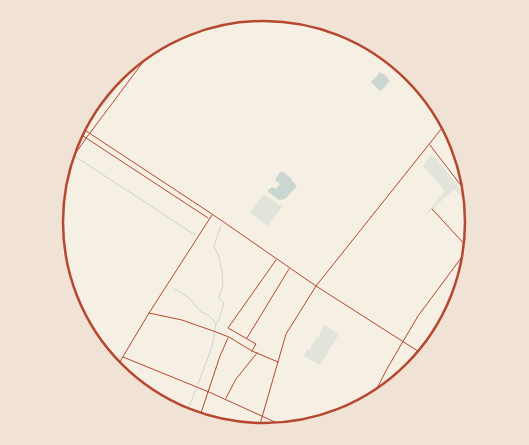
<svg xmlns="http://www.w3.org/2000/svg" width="529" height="445" font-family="'Open Sans',sans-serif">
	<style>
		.green { fill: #e2e4dc }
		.water { fill: #c9d6d2 }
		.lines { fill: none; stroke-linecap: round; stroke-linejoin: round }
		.stream { stroke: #c9d6d2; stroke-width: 1 }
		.minor { stroke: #b5482f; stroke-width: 1 }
		.tertiary { stroke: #b5482f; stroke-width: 1 }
		.rim { fill: none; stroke: #b5482f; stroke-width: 2.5 }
	</style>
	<rect width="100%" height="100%" fill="#f6efe4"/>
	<g class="green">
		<path d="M 133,63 L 133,67 L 103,107 L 97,102 L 116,74 Z"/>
		<path d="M 431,155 L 471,206 L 472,211 L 465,200 L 454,189 L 423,218 L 445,191 L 435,179 L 423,166 Z"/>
		<path d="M 264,194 L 282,207 L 268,226 L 250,213 Z"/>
		<path d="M 324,325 L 339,334 L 320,365 L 304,356 L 307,349 L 310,350 L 316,338 L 318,338 Z"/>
	</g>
	<g class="water">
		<path d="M 379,72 L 385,75 L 390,81 C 387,83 383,90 380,91 L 371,82 L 378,75 Z"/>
		<path d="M 280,172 L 283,172 L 292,179 L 291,180 L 297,186 L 285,199 L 279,200 L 268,192 L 268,190 L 272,187 L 276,189 L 280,184 L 275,180 Z"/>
	</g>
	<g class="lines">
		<g class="stream">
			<path d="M 69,152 L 72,154"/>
			<path d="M 76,157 L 195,235"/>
			<path d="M 434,157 L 471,204"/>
			<path d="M 175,289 L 189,298 L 201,312 L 208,315 L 216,323"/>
			<path d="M 198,384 L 212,347 L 216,323 L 218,322 L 224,303 L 219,299 L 219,297 L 223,285 L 222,272 L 219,257 L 214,246 L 221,226"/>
			<path d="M 185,417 L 196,390"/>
		</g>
		<g class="minor">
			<path d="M 90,133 L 152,50"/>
			<path d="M 432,209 L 468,248"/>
			<path d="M 149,313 L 182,320 L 216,332 L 229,337 L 252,351 L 278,362"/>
			<path d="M 247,338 L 289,269"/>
			<path d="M 252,351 L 256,344 L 228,328 L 276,260"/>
			<path d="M 123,357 L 209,392 L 288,428"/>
			<path d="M 226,398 L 236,379 L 257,353"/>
			<path d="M 372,398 L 388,367 L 418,316 L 470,246"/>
			<path d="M 199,419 L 220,356 L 228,338"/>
		</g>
		<g class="tertiary">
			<path d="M 80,127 L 212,214 L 316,286 L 424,355"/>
			<path d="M 77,132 L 208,218"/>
			<path d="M 430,145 L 469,196"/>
			<path d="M 66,167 L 89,134"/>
			<path d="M 115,370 L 149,313 L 212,215"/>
			<path d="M 258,431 L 286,334 L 316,286 L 446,123"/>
		</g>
	</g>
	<path d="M0 0H529V445H0ZM63 222a201 201 0 1 1 402 0a201 201 0 1 1-402 0Z" fill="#f1e2d6" fill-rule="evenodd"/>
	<path class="rim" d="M63 222a201 201 0 1 1 402 0a201 201 0 1 1-402 0Z"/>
</svg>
